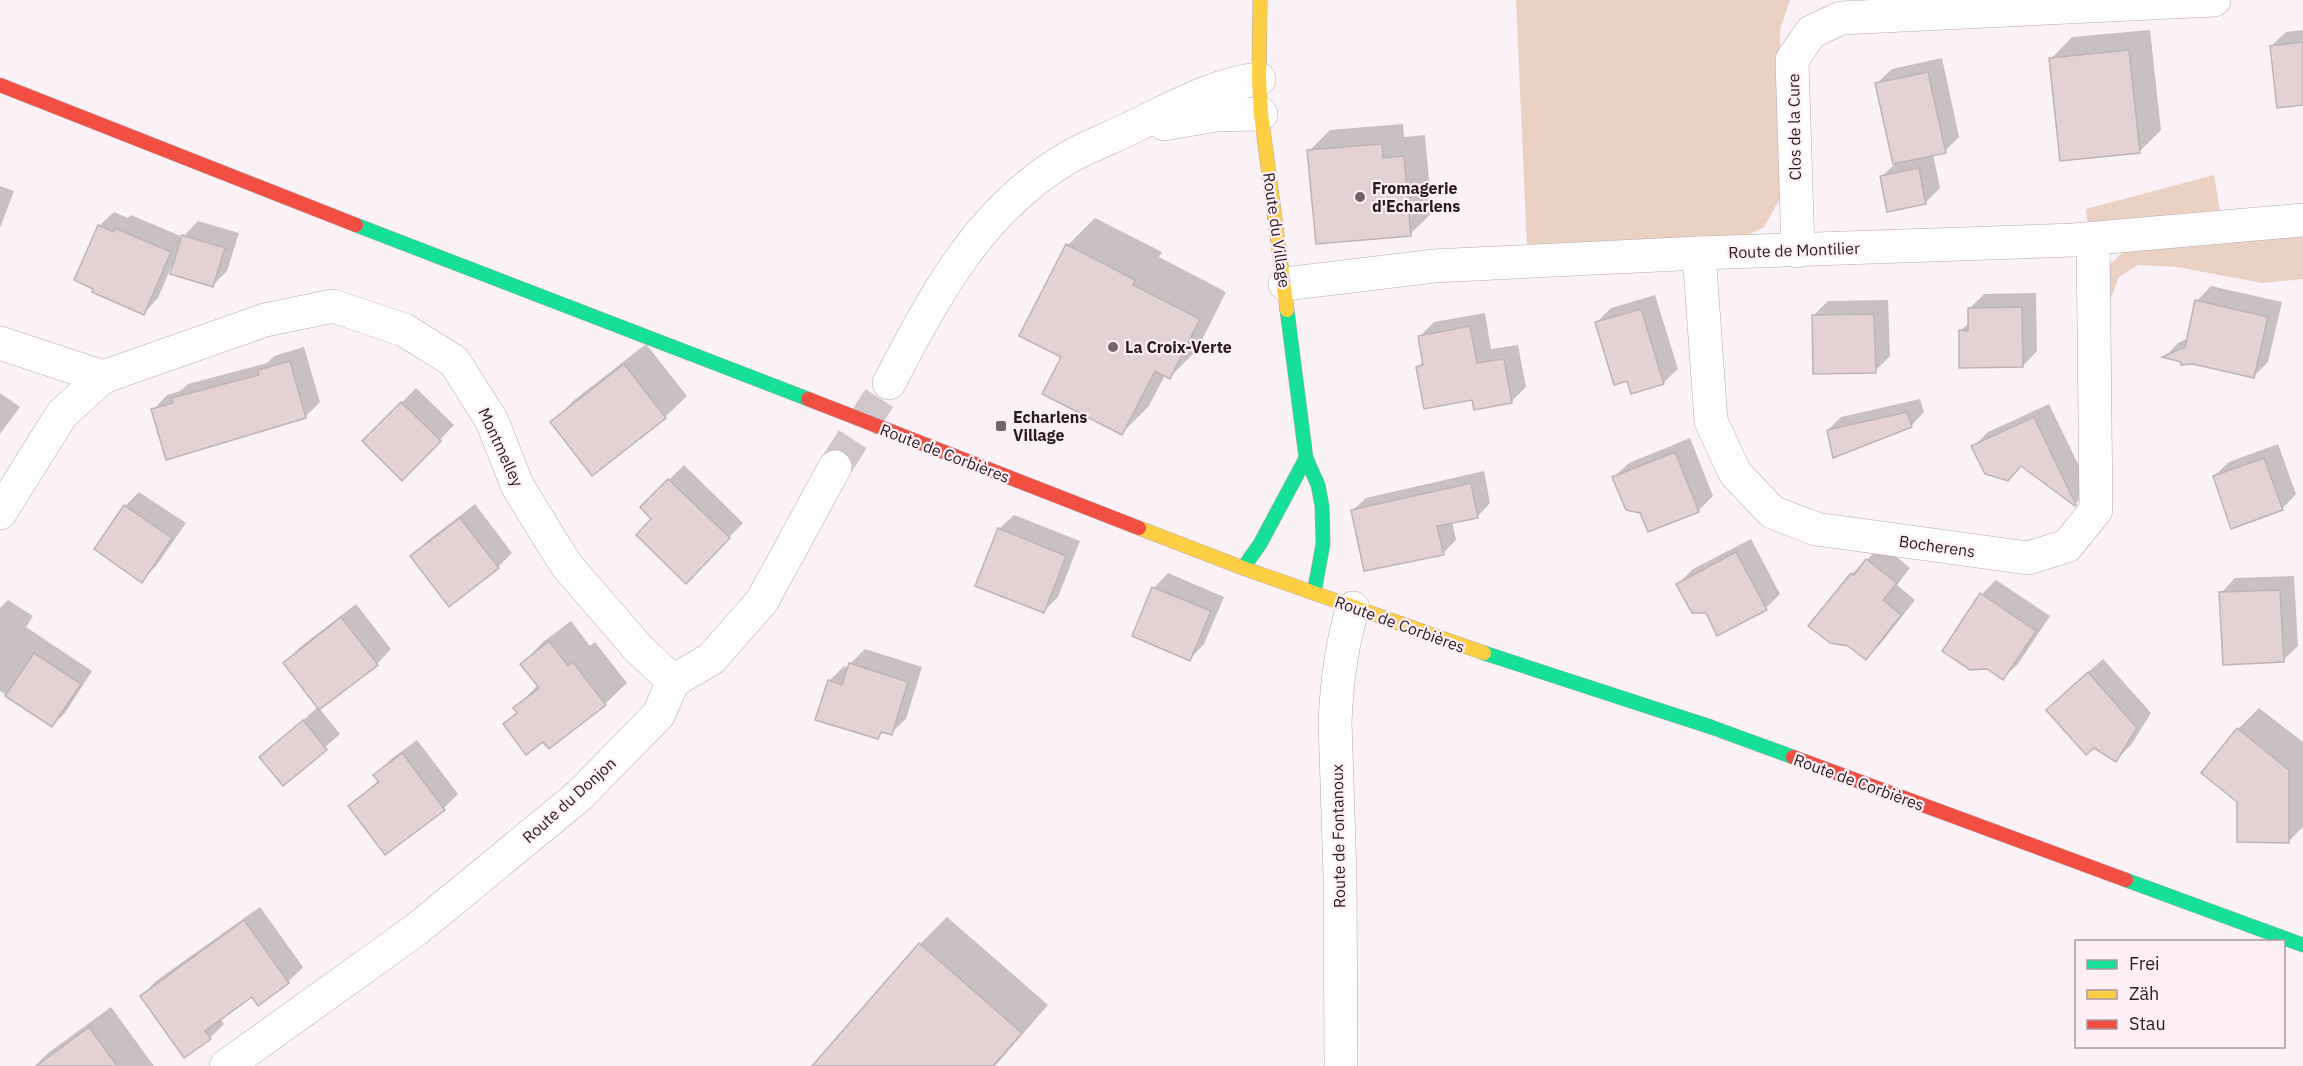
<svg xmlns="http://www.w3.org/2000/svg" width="2303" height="1066" font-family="'IBM Plex Sans',sans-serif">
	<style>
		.green { fill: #ebd0c4 }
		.shadow { fill: #0003 }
		.building { fill: #e2d2d3; stroke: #bfb3b5; stroke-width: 1.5 }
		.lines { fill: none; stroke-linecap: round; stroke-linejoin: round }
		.street-tunnel { stroke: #d0c7cb; stroke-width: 33; stroke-dasharray: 33 16; stroke-linecap: butt }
		.street-casing { stroke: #b5aab0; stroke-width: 34 }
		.fast-casing { stroke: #b5aab0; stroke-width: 15 }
		.slow-casing { stroke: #b5aab0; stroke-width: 15 }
		.jam-casing { stroke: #b5aab0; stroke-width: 15 }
		.street { stroke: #fefdfe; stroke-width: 33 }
		.fast { stroke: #16e098; stroke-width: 14 }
		.slow { stroke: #ffcf43; stroke-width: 14 }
		.jam { stroke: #f24e42; stroke-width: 14 }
		.poi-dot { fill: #72666c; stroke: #feeef5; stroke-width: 2 }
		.labels { text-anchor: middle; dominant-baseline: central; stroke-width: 4.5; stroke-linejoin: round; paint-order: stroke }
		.street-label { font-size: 16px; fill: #291b21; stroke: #feeef5 }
		.poi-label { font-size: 16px; font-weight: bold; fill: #291b21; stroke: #feeef5; text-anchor: start }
	</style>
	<rect width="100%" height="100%" fill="#faf2f6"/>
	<g class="green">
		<path d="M 1516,0 L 1790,0 L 1780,29 L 1782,195 L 1764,227 L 1736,241 L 1527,247 Z"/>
		<path d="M 2214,175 L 2221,217 L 2088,227 L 2086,209 Z"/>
		<path d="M 2303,229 L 2303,279 L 2262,283 L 2177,267 L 2138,265 L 2119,277 L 2107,308 L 2109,265 L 2123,252 Z"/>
	</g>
	<g class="shadow">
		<path d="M 2150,30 L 2161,130 L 2139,152 L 2051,59 L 2072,37 Z"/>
		<path d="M 2303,30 L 2303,104 L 2271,46 L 2286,32 Z"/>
		<path d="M 1942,58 L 1959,137 L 1945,151 L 1933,154 L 1940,188 L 1925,203 L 1881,177 L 1895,164 L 1877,83 L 1892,69 Z"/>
		<path d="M 1403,124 L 1404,137 L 1425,135 L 1432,213 L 1410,234 L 1309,151 L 1330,130 Z"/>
		<path d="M 0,186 L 14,191 L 0,228 Z"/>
		<path d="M 114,212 L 128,218 L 131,215 L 183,237 L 198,221 L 239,233 L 227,271 L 213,285 L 172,265 L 158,298 L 144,313 L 99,226 Z"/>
		<path d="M 1095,218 L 1162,252 L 1159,257 L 1226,292 L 1197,350 L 1170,377 L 1165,375 L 1149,406 L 1122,433 L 1068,245 Z"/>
		<path d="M 2211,286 L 2282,302 L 2268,362 L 2253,377 L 2165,357 L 2178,343 L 2188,338 L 2197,301 Z"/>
		<path d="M 2036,293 L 2037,351 L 2023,366 L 1960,331 L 1970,322 L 1970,308 L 1984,294 Z"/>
		<path d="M 1655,295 L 1678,369 L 1663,383 L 1628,379 L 1596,323 L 1611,308 Z"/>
		<path d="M 1888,300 L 1890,356 L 1875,371 L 1813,316 L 1828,301 Z"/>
		<path d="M 1485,313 L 1491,349 L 1518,345 L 1526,387 L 1511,402 L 1473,399 L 1418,367 L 1424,361 L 1420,336 L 1434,322 Z"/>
		<path d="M 646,344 L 687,396 L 665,417 L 592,474 L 552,423 L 573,401 Z"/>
		<path d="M 304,347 L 320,402 L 306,416 L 153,410 L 167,395 L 180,391 L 188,384 L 267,363 L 274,356 Z"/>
		<path d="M 416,388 L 454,425 L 402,479 L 364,441 Z"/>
		<path d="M 0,393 L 20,407 L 0,434 Z"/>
		<path d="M 1920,399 L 1924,412 L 1911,426 L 1828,430 L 1841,417 Z"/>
		<path d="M 2049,404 L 2090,489 L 2076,503 L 2022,465 L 2008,480 L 1973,447 L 1988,432 Z"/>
		<path d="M 1690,438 L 1713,496 L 1698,511 L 1641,512 L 1614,477 L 1629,463 Z"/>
		<path d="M 2278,444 L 2296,494 L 2282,509 L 2214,476 L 2229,462 Z"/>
		<path d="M 684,465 L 743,523 L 686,582 L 653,519 L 642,507 Z"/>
		<path d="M 1484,471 L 1490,503 L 1477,517 L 1452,521 L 1456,540 L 1443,553 L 1352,511 L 1366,498 Z"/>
		<path d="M 139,492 L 186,523 L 156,566 L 142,581 L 125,506 Z"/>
		<path d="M 475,504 L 512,553 L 498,567 L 412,556 L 426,542 Z"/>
		<path d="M 1014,515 L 1080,541 L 1058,597 L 1043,612 L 999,529 Z"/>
		<path d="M 1751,539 L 1780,594 L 1766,608 L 1706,611 L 1678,584 L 1693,569 Z"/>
		<path d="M 1882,545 L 1910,568 L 1897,585 L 1915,600 L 1881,643 L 1866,658 L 1849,644 L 1852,574 Z"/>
		<path d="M 1168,573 L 1224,597 L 1204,644 L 1190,659 L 1134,635 L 1154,588 Z"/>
		<path d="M 2294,576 L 2298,646 L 2283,660 L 2221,593 L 2235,578 Z"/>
		<path d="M 1996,580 L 2050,616 L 2018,664 L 2003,678 L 1982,594 Z"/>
		<path d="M 8,600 L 33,616 L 26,627 L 92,671 L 65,713 L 52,725 L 0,691 L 0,608 Z"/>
		<path d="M 356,604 L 391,649 L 377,664 L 319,708 L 340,734 L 283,784 L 261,757 L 318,707 L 285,663 L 299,648 Z"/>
		<path d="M 571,621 L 590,646 L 595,642 L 627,683 L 605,704 L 549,747 L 544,739 L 505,724 L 517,711 L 515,708 L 538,685 L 522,664 L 543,642 Z"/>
		<path d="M 865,649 L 922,667 L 906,719 L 891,733 L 884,731 L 878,738 L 829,681 L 844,666 L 849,668 L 850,664 Z"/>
		<path d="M 2103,659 L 2151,713 L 2131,745 L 2116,760 L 2062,695 Z"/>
		<path d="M 2259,708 L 2303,742 L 2303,827 L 2289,841 L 2238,729 Z"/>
		<path d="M 417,740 L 458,794 L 444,808 L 385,852 L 350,806 L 379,780 L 375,775 L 390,760 Z"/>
		<path d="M 260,907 L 303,967 L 288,982 L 258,1004 L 252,995 L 220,1018 L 224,1024 L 210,1038 L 142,996 L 156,981 Z"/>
		<path d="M 947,917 L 1048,1005 L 995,1066 L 819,1066 L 920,944 Z"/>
		<path d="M 111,1007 L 154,1066 L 35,1066 L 48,1053 Z"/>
	</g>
	<g class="building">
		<path d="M 2303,42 L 2303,105 L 2277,108 L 2270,46 Z"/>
		<path d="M 2129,50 L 2140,153 L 2060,161 L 2049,58 Z"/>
		<path d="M 1928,72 L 1946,153 L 1893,164 L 1875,83 Z"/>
		<path d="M 1382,144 L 1383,158 L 1404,156 L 1411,236 L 1316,244 L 1307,150 Z"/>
		<path d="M 1919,168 L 1926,204 L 1887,212 L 1880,176 Z"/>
		<path d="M 98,225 L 114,232 L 115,228 L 171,252 L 144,315 L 92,292 L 93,289 L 74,280 Z"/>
		<path d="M 182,235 L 225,248 L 213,287 L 170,274 Z"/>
		<path d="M 1066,244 L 1135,280 L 1133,285 L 1200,319 L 1170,379 L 1155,371 L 1122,435 L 1042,394 L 1061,357 L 1019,336 Z"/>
		<path d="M 2195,300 L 2268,317 L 2254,378 L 2193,364 L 2181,365 L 2181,362 L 2162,357 L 2185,347 Z"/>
		<path d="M 2022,307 L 2023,367 L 1959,368 L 1959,330 L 1968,331 L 1968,308 Z"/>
		<path d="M 1641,309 L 1664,384 L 1631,394 L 1627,381 L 1614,385 L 1595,322 Z"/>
		<path d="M 1874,314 L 1876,373 L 1813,374 L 1812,315 Z"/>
		<path d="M 1470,326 L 1477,363 L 1504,359 L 1512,403 L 1474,410 L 1472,400 L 1424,409 L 1416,367 L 1423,365 L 1418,336 Z"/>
		<path d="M 290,361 L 306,418 L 166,460 L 151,409 L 173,403 L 171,398 L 259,375 L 258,370 Z"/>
		<path d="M 624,364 L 666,418 L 592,476 L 550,422 Z"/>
		<path d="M 401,402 L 441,441 L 402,481 L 362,441 Z"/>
		<path d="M 1907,412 L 1912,427 L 1833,458 L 1827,430 Z"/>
		<path d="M 2034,417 L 2076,505 L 2075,506 L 2021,466 L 2008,481 L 1985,474 L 1971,446 Z"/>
		<path d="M 1675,452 L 1699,512 L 1648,532 L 1640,513 L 1626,510 L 1612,477 Z"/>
		<path d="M 2264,458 L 2283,510 L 2231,529 L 2213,476 Z"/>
		<path d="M 668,479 L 730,538 L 686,584 L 636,535 L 651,519 L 640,507 Z"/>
		<path d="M 1471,483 L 1478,518 L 1437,526 L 1444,555 L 1364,571 L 1351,510 Z"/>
		<path d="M 124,505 L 172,538 L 142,583 L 94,549 Z"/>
		<path d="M 460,518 L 499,568 L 449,607 L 410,556 Z"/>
		<path d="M 998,528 L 1066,556 L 1044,613 L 975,586 Z"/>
		<path d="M 1736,552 L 1767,610 L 1717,636 L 1706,613 L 1692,613 L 1676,584 Z"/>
		<path d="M 1866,559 L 1897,583 L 1883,600 L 1901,615 L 1866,660 L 1848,646 L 1830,643 L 1808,626 L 1851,573 L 1854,575 Z"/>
		<path d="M 1152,587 L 1211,611 L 1190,661 L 1132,636 Z"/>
		<path d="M 2280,590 L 2284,662 L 2223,665 L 2219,592 Z"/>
		<path d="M 1980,593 L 2036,631 L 2003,680 L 1987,669 L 1970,670 L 1942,651 Z"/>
		<path d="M 341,617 L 378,665 L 319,710 L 283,663 Z"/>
		<path d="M 549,641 L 568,666 L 573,662 L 606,705 L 549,749 L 543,742 L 526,755 L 503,724 L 517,713 L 513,708 L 539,688 L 520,664 Z"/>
		<path d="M 34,653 L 81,684 L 52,727 L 5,696 Z"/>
		<path d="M 849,663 L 908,682 L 892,735 L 881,732 L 878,739 L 815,720 L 828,680 L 842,685 Z"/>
		<path d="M 2088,672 L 2137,728 L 2116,762 L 2094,748 L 2086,755 L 2046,710 Z"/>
		<path d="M 303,720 L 327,750 L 283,786 L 259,757 Z"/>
		<path d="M 2237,728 L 2289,770 L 2289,843 L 2237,842 L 2237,802 L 2201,773 Z"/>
		<path d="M 402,753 L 445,810 L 385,855 L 348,806 L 379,782 L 373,775 Z"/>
		<path d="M 244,920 L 289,983 L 258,1006 L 252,997 L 205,1031 L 211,1039 L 184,1058 L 140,996 Z"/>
		<path d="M 919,943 L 1022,1033 L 993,1066 L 812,1066 Z"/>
		<path d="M 89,1027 L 117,1066 L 36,1066 Z"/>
	</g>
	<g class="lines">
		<path class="street-tunnel" d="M 835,467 L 889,383"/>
		<g class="street-casing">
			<g id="street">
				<path d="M 1164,124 L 1216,115 L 1261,114"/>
				<path d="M 1798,251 L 1792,60 L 1811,32 L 1841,18 L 2214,0"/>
				<path d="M 1699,253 L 1711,421 L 1735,473 L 1772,512 L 1816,529 L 2028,558 L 2067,546 L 2096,510 L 2093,239"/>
				<path d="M 1285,284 L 1434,266 L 1699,253 L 2074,240 L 2303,220"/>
				<path d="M 0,343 L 103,377"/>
				<path d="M 889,383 C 935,295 981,207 1071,156 C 1093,144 1118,135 1141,123 C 1179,105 1216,84 1259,79"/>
				<path d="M 0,513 L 62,414 L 103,377 L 265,320 L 333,306 L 404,330 L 454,361 L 492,421 L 517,485 L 553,544 L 568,567 L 638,648 L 673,681"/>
				<path d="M 226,1066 L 417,929 L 580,795 L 659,714 L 673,681 L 711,659 L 762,601 L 835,467"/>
				<path d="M 1341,1066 L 1340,876 L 1335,721 C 1337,683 1341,644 1353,608"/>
			</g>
		</g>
		<g class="fast-casing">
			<g id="fast">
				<path d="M 356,225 L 808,399"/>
				<path d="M 1287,310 L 1306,458 L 1318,485 L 1322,506 L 1323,544 L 1314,593"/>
				<path d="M 1243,568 L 1260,544 L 1306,458"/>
				<path d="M 1484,653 L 1711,727 L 1793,757"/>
				<path d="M 2126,880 L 2303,945"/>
			</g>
		</g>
		<g class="slow-casing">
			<g id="slow">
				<path d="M 1260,0 L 1259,79 L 1261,114 L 1287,310"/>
				<path d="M 1139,528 L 1243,568 L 1484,653"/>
			</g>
		</g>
		<g class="jam-casing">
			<g id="jam">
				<path d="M 0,85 L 356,225"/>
				<path d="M 808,399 L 1139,528"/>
				<path d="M 1793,757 L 2126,880"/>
			</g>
		</g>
		<use href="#street" class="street"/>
		<use href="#fast" class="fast"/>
		<use href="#slow" class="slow"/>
		<use href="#jam" class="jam"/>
	</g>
	<g class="poi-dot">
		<circle cx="1360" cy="197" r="6"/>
		<circle cx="1113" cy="347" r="6"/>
		<rect x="995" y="420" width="12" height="12" rx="3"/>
	</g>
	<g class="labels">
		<g class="street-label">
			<text transform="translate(1794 127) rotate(-91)">Clos de la Cure</text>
			<text transform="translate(1277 230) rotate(82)">Route du Village</text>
			<text transform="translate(1794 250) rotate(-2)">Route de Montilier</text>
			<text transform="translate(501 447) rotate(65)">Montmelley</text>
			<text transform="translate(945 453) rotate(21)">Route de Corbières</text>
			<text transform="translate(1937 546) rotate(8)">Bocherens</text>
			<text transform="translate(1400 624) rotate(20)">Route de Corbières</text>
			<text transform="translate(1859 782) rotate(20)">Route de Corbières</text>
			<text transform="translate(569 800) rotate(-42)">Route du Donjon</text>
			<text transform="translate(1338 836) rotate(-91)">Route de Fontanoux</text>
		</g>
		<g class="poi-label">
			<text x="1372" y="188">Fromagerie<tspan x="1372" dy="18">d'Echarlens</tspan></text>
			<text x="1125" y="347">La Croix-Verte</text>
			<text x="1013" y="417">Echarlens<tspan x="1013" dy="18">Village</tspan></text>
		</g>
	</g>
	<rect x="2075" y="940" width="210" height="108" fill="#feeef5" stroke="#a99aa0" stroke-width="1.5"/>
	<rect x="2087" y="960" width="30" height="9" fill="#16e098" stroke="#a99aa0" stroke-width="1.5"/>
	<text x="2129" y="970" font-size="18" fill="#291b21">Frei</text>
	<rect x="2087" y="990" width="30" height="9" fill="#ffcf43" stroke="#a99aa0" stroke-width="1.5"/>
	<text x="2129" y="1000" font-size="18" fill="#291b21">Zäh</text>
	<rect x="2087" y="1020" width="30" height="9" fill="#f24e42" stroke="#a99aa0" stroke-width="1.5"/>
	<text x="2129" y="1030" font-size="18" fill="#291b21">Stau</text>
</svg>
